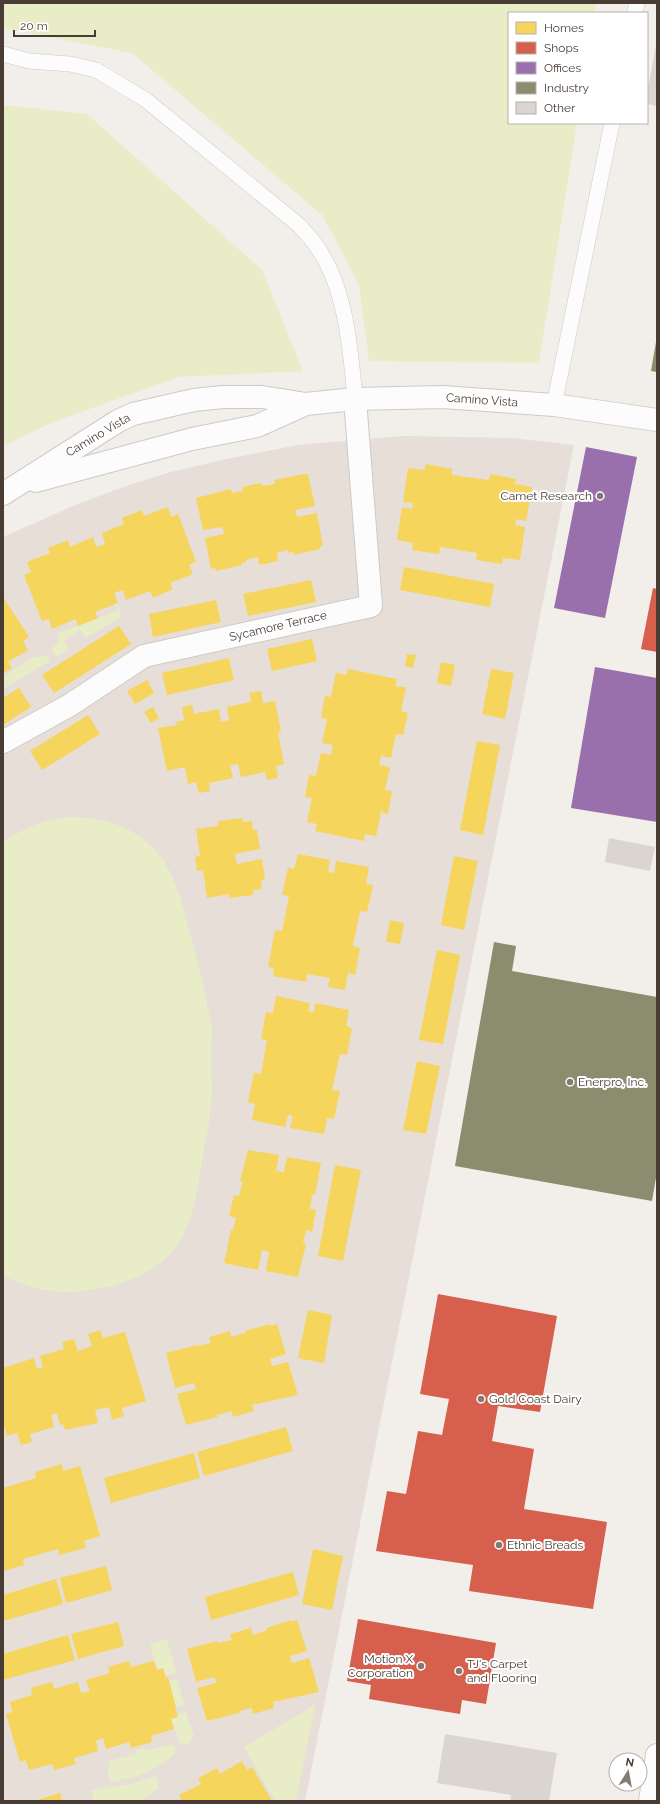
<svg xmlns="http://www.w3.org/2000/svg" width="660" height="1804" font-family="Raleway,sans-serif">
	<style>
		.residential { fill: #e6ded7 }
		.green { fill: #e8edc8 }
		.homes { fill: #f6d55c }
		.shops { fill: #d6604d }
		.offices { fill: #9970ab }
		.industry { fill: #8c8c6e }
		.building { fill: #dad5d1 }
		.lines { fill: none; stroke-linecap: round; stroke-linejoin: round }
		.lane-casing { stroke: #cecac6; stroke-width: 16 }
		.street-casing { stroke: #cecac6; stroke-width: 24 }
		.lane { stroke: #fdfcfc; stroke-width: 15 }
		.street { stroke: #fdfcfc; stroke-width: 22 }
		.poi-dot { fill: #847a74; stroke: #fff; stroke-width: 1.5 }
		.labels { text-anchor: middle; dominant-baseline: central; stroke-width: 4; stroke-linejoin: round; paint-order: stroke }
		.street-label { font-size: 12px; fill: #493c35; stroke: #fff }
		.poi-label { font-size: 12px; fill: #493c35; stroke: #fff; text-anchor: start }
	</style>
	<rect width="100%" height="100%" fill="#f2eeea"/>
	<path class="residential" d="M 403,436 L 512,438 L 574,445 L 305,1801 L 3,1801 L 3,537 L 78,504 L 126,486 L 171,472 L 222,460 L 298,445 Z"/>
	<g class="green">
		<path d="M 3,3 L 596,3 L 594,13 L 509,13 L 509,123 L 577,123 L 539,363 L 369,361 L 359,284 L 322,215 L 132,53 L 3,28 Z"/>
		<path d="M 3,105 L 87,114 L 262,270 L 303,371 L 179,377 L 56,421 L 3,446 Z"/>
		<path d="M 115,603 L 117,603 L 122,617 L 86,638 L 80,630 L 64,641 L 69,649 L 58,656 L 53,654 L 52,648 L 58,643 L 59,633 L 117,611 Z"/>
		<path d="M 45,655 L 47,655 L 50,661 L 3,689 L 3,676 L 34,657 L 36,658 Z"/>
		<path d="M 71,817 C 106,818 134,826 158,853 C 177,876 183,910 191,937 C 197,960 203,982 207,1005 C 209,1013 211,1021 212,1029 C 212,1038 211,1048 211,1057 C 211,1069 212,1080 212,1092 C 211,1118 205,1143 201,1168 C 196,1197 192,1230 171,1253 C 153,1272 127,1284 101,1288 C 61,1296 41,1292 3,1276 L 3,842 C 25,828 45,818 71,817 Z"/>
		<path d="M 167,1639 L 176,1673 L 159,1677 L 150,1644 Z"/>
		<path d="M 177,1679 L 184,1705 L 168,1709 L 160,1682 Z"/>
		<path d="M 315,1705 L 296,1801 L 275,1801 L 244,1747 Z"/>
		<path d="M 186,1712 L 194,1736 L 190,1743 L 186,1745 L 179,1742 L 170,1716 Z"/>
		<path d="M 168,1745 L 173,1745 L 176,1748 L 175,1754 C 152,1773 139,1777 110,1782 L 108,1774 L 109,1761 L 137,1754 L 136,1750 L 144,1748 L 145,1751 Z"/>
		<path d="M 155,1776 L 156,1776 L 159,1788 L 141,1801 L 94,1801 L 91,1790 L 130,1784 Z"/>
	</g>
	<g class="homes">
		<path d="M 426,464 L 452,469 L 452,475 L 489,480 L 490,474 L 516,479 L 515,484 L 532,487 L 526,521 L 516,519 L 515,525 L 525,527 L 520,560 L 503,558 L 502,564 L 476,560 L 477,553 L 440,547 L 439,554 L 412,550 L 413,543 L 397,540 L 402,507 L 412,509 L 413,503 L 403,502 L 408,468 L 424,470 Z"/>
		<path d="M 304,474 L 308,474 L 315,506 L 295,510 L 297,517 L 317,513 L 323,546 L 320,546 L 320,549 L 293,555 L 293,552 L 289,553 L 288,550 L 277,553 L 278,561 L 259,565 L 258,557 L 246,560 L 246,562 L 242,563 L 242,565 L 216,571 L 215,568 L 211,569 L 205,538 L 224,534 L 222,527 L 203,530 L 196,498 L 231,489 L 232,493 L 243,491 L 242,487 L 261,483 L 262,486 L 275,484 L 274,480 Z"/>
		<path d="M 168,507 L 171,517 L 178,514 L 196,562 L 189,565 L 193,574 L 170,583 L 173,589 L 153,598 L 150,591 L 126,600 L 123,590 L 114,593 L 118,603 L 95,612 L 98,618 L 78,626 L 76,619 L 52,629 L 49,619 L 42,621 L 24,575 L 31,572 L 27,562 L 50,553 L 48,548 L 68,540 L 70,547 L 93,537 L 96,547 L 105,544 L 102,533 L 124,524 L 122,518 L 142,510 L 144,516 Z"/>
		<path d="M 404,567 L 494,584 L 490,607 L 400,590 Z"/>
		<path d="M 311,580 L 316,602 L 248,616 L 243,594 Z"/>
		<path d="M 3,597 L 29,637 L 23,641 L 28,650 L 8,662 L 12,668 L 3,673 Z"/>
		<path d="M 216,600 L 221,622 L 153,637 L 149,614 Z"/>
		<path d="M 119,626 L 131,644 L 54,693 L 42,675 Z"/>
		<path d="M 312,639 L 317,661 L 272,671 L 267,649 Z"/>
		<path d="M 407,654 L 416,655 L 413,668 L 405,666 Z"/>
		<path d="M 229,658 L 234,680 L 167,695 L 162,673 Z"/>
		<path d="M 441,662 L 455,665 L 451,686 L 437,683 Z"/>
		<path d="M 348,669 L 397,679 L 395,686 L 406,687 L 401,711 L 408,713 L 403,735 L 396,734 L 391,758 L 381,756 L 379,765 L 390,767 L 385,790 L 392,791 L 388,814 L 381,812 L 376,836 L 365,834 L 364,841 L 315,831 L 317,824 L 307,822 L 312,798 L 305,797 L 309,775 L 316,776 L 321,753 L 331,755 L 333,745 L 322,743 L 327,719 L 321,718 L 325,696 L 331,697 L 336,673 L 346,675 Z"/>
		<path d="M 491,669 L 514,673 L 505,719 L 482,714 Z"/>
		<path d="M 147,680 L 154,693 L 135,704 L 127,691 Z"/>
		<path d="M 19,688 L 31,707 L 3,725 L 3,698 Z"/>
		<path d="M 261,691 L 263,703 L 275,701 L 281,732 L 278,733 L 284,764 L 276,766 L 278,778 L 267,780 L 265,772 L 241,777 L 238,764 L 230,765 L 233,778 L 209,783 L 210,791 L 199,793 L 196,782 L 188,784 L 185,767 L 167,771 L 158,728 L 177,725 L 176,722 L 184,720 L 182,707 L 192,705 L 194,714 L 219,709 L 221,722 L 229,720 L 227,707 L 251,702 L 249,693 Z"/>
		<path d="M 153,707 L 159,718 L 151,723 L 144,712 Z"/>
		<path d="M 88,715 L 100,734 L 42,770 L 30,751 Z"/>
		<path d="M 477,741 L 500,745 L 483,835 L 460,830 Z"/>
		<path d="M 242,818 L 243,822 L 252,821 L 253,830 L 257,830 L 260,849 L 235,854 L 237,864 L 262,859 L 265,879 L 261,880 L 262,889 L 253,890 L 253,895 L 229,898 L 229,894 L 207,898 L 203,870 L 197,871 L 195,857 L 200,856 L 196,829 L 218,826 L 218,821 Z"/>
		<path d="M 298,854 L 330,860 L 328,872 L 334,873 L 336,861 L 369,867 L 366,884 L 373,885 L 367,912 L 360,911 L 353,946 L 360,948 L 355,975 L 348,973 L 345,990 L 328,987 L 330,978 L 307,974 L 306,982 L 273,976 L 274,968 L 268,967 L 275,930 L 282,931 L 289,896 L 282,895 L 288,868 L 294,869 Z"/>
		<path d="M 454,856 L 478,861 L 464,930 L 441,925 Z"/>
		<path d="M 390,920 L 404,923 L 400,944 L 386,942 Z"/>
		<path d="M 437,950 L 460,955 L 443,1044 L 419,1040 Z"/>
		<path d="M 276,996 L 310,1003 L 308,1011 L 314,1012 L 315,1003 L 349,1010 L 346,1026 L 352,1028 L 347,1055 L 340,1054 L 332,1090 L 340,1091 L 334,1119 L 327,1118 L 324,1134 L 290,1128 L 293,1116 L 288,1115 L 285,1127 L 252,1120 L 255,1104 L 248,1102 L 254,1073 L 261,1074 L 267,1040 L 261,1039 L 266,1012 L 273,1013 Z"/>
		<path d="M 417,1061 L 440,1066 L 426,1134 L 403,1130 Z"/>
		<path d="M 248,1150 L 279,1155 L 276,1171 L 284,1172 L 287,1157 L 321,1163 L 315,1195 L 312,1195 L 310,1209 L 316,1210 L 312,1232 L 306,1230 L 303,1243 L 306,1244 L 298,1277 L 266,1271 L 269,1252 L 262,1250 L 258,1270 L 224,1263 L 231,1230 L 233,1230 L 236,1218 L 229,1216 L 234,1195 L 239,1196 L 243,1181 L 240,1181 Z"/>
		<path d="M 335,1165 L 361,1170 L 343,1261 L 318,1256 Z"/>
		<path d="M 308,1310 L 332,1315 L 324,1363 L 298,1358 Z"/>
		<path d="M 270,1324 L 271,1326 L 277,1324 L 286,1354 L 270,1359 L 272,1366 L 288,1362 L 298,1395 L 252,1405 L 254,1411 L 233,1417 L 231,1411 L 217,1415 L 218,1417 L 186,1425 L 177,1394 L 196,1389 L 194,1383 L 175,1388 L 166,1353 L 197,1345 L 198,1346 L 211,1343 L 209,1337 L 230,1331 L 231,1337 L 245,1333 L 245,1331 Z"/>
		<path d="M 100,1330 L 103,1338 L 125,1332 L 146,1401 L 122,1408 L 124,1416 L 112,1420 L 109,1407 L 95,1410 L 98,1423 L 65,1430 L 63,1424 L 60,1425 L 57,1413 L 51,1415 L 54,1427 L 30,1434 L 32,1442 L 21,1445 L 17,1433 L 7,1436 L 3,1422 L 3,1368 L 34,1358 L 37,1369 L 43,1367 L 40,1356 L 64,1349 L 62,1342 L 74,1339 L 78,1351 L 92,1346 L 88,1334 Z"/>
		<path d="M 286,1427 L 293,1451 L 204,1476 L 197,1452 Z"/>
		<path d="M 194,1453 L 200,1478 L 111,1503 L 104,1478 Z"/>
		<path d="M 62,1464 L 63,1471 L 80,1466 L 100,1536 L 84,1541 L 86,1548 L 59,1555 L 58,1549 L 23,1559 L 24,1565 L 3,1571 L 3,1488 L 36,1478 L 35,1472 Z"/>
		<path d="M 313,1549 L 343,1556 L 332,1610 L 302,1604 Z"/>
		<path d="M 106,1566 L 112,1590 L 66,1603 L 60,1578 Z"/>
		<path d="M 293,1572 L 299,1595 L 211,1620 L 205,1597 Z"/>
		<path d="M 56,1579 L 63,1604 L 3,1621 L 3,1595 Z"/>
		<path d="M 291,1620 L 291,1622 L 297,1620 L 307,1651 L 290,1656 L 292,1663 L 309,1658 L 319,1692 L 273,1702 L 274,1708 L 253,1714 L 252,1708 L 239,1711 L 239,1713 L 207,1721 L 197,1688 L 216,1683 L 215,1677 L 196,1682 L 187,1649 L 217,1641 L 218,1643 L 232,1640 L 230,1634 L 251,1628 L 253,1635 L 267,1630 L 266,1628 Z"/>
		<path d="M 118,1622 L 124,1646 L 78,1659 L 71,1634 Z"/>
		<path d="M 68,1635 L 75,1660 L 3,1680 L 3,1654 Z"/>
		<path d="M 129,1661 L 131,1667 L 154,1661 L 157,1670 L 163,1668 L 166,1678 L 168,1677 L 176,1707 L 175,1707 L 178,1717 L 171,1719 L 174,1729 L 151,1736 L 152,1742 L 131,1748 L 129,1742 L 106,1749 L 103,1738 L 96,1741 L 98,1751 L 74,1758 L 76,1764 L 54,1770 L 52,1764 L 29,1770 L 26,1760 L 20,1762 L 6,1714 L 12,1712 L 10,1702 L 32,1695 L 31,1688 L 52,1682 L 54,1689 L 78,1682 L 81,1693 L 90,1691 L 86,1680 L 110,1673 L 108,1667 Z"/>
		<path d="M 242,1761 L 247,1770 L 252,1767 L 272,1801 L 182,1801 L 179,1795 L 201,1784 L 198,1778 L 217,1768 L 220,1774 Z"/>
		<path d="M 60,1793 L 62,1801 L 34,1801 Z"/>
	</g>
	<g class="shops">
		<path d="M 653,588 L 657,589 L 657,652 L 641,649 Z"/>
		<path d="M 438,1294 L 557,1316 L 540,1412 L 498,1406 L 492,1441 L 534,1449 L 524,1509 L 607,1522 L 593,1609 L 469,1591 L 473,1565 L 376,1551 L 387,1491 L 406,1494 L 418,1431 L 442,1435 L 449,1399 L 420,1394 Z"/>
		<path d="M 358,1619 L 496,1643 L 486,1704 L 462,1700 L 460,1714 L 369,1699 L 371,1685 L 347,1681 Z"/>
	</g>
	<g class="offices">
		<path d="M 586,447 L 637,457 L 605,618 L 554,608 Z"/>
		<path d="M 595,667 L 657,678 L 657,822 L 571,808 Z"/>
	</g>
	<g class="industry">
		<path d="M 656,342 L 657,342 L 657,372 L 651,371 Z"/>
		<path d="M 494,942 L 516,946 L 512,971 L 657,997 L 657,1172 L 652,1201 L 455,1166 Z"/>
	</g>
	<g class="building">
		<path d="M 656,45 L 657,46 L 657,106 L 647,104 L 647,93 Z"/>
		<path d="M 609,838 L 655,847 L 650,871 L 605,862 Z"/>
		<path d="M 445,1734 L 557,1753 L 549,1801 L 510,1801 L 511,1795 L 437,1783 Z"/>
	</g>
	<g class="lines">
		<g class="lane-casing">
			<g id="lane">
				<path d="M 635,13 L 637,3"/>
				<path d="M 3,54 L 29,61 L 70,64 L 96,70 L 146,100 L 300,226 C 306,234 314,241 319,250 C 346,290 351,352 355,399"/>
				<path d="M 554,405 L 612,123"/>
			</g>
		</g>
		<g class="street-casing">
			<g id="street">
				<path d="M 36,481 L 192,439 L 257,426 L 306,404"/>
				<path d="M 3,494 L 118,421 L 133,414 L 194,400 L 223,397 L 262,397 L 306,404 L 355,399 L 443,397 L 554,405 L 657,420"/>
				<path d="M 3,742 L 70,705 L 144,656 L 371,606 L 355,399"/>
				<path d="M 650,1801 L 657,1755"/>
			</g>
		</g>
		<use href="#lane" class="lane"/>
		<use href="#street" class="street"/>
	</g>
	<g class="poi-dot">
		<circle cx="600" cy="496" r="4"/>
		<circle cx="570" cy="1082" r="4"/>
		<circle cx="481" cy="1399" r="4"/>
		<circle cx="499" cy="1545" r="4"/>
		<circle cx="421" cy="1666" r="4"/>
		<circle cx="459" cy="1671" r="4"/>
	</g>
	<g class="labels">
		<g class="street-label">
			<text transform="translate(482 400) rotate(4)">Camino Vista</text>
			<text transform="translate(98 435) rotate(-31)">Camino Vista</text>
			<text transform="translate(278 626) rotate(-13)">Sycamore Terrace</text>
		</g>
		<g class="poi-label">
			<text x="592" y="496" text-anchor="end">Camet Research</text>
			<text x="578" y="1082">Enerpro, Inc.</text>
			<text x="489" y="1399">Gold Coast Dairy</text>
			<text x="507" y="1545">Ethnic Breads</text>
			<text x="413" y="1659" text-anchor="end">Motion X<tspan x="413" dy="14">Corporation</tspan></text>
			<text x="467" y="1664">TJ's Carpet<tspan x="467" dy="14">and Flooring</tspan></text>
		</g>
	</g>
	<rect width="660" height="1804" fill="none" stroke="#493c35" stroke-width="8"/>
	<rect x="508" y="12" width="140" height="112" fill="#ffffff" stroke="#b6b1ae"/>
	<rect x="516" y="22" width="20" height="12" fill="#f6d55c" stroke="#b6b1ae"/>
	<text x="544" y="32" font-size="12" fill="#493c35">Homes</text>
	<rect x="516" y="42" width="20" height="12" fill="#d6604d" stroke="#b6b1ae"/>
	<text x="544" y="52" font-size="12" fill="#493c35">Shops</text>
	<rect x="516" y="62" width="20" height="12" fill="#9970ab" stroke="#b6b1ae"/>
	<text x="544" y="72" font-size="12" fill="#493c35">Offices</text>
	<rect x="516" y="82" width="20" height="12" fill="#8c8c6e" stroke="#b6b1ae"/>
	<text x="544" y="92" font-size="12" fill="#493c35">Industry</text>
	<rect x="516" y="102" width="20" height="12" fill="#dad5d1" stroke="#b6b1ae"/>
	<text x="544" y="112" font-size="12" fill="#493c35">Other</text>
	<g transform="translate(628 1772) rotate(11)"><circle r="19" fill="#ffffff" stroke="#b6b1ae"/>
	<path d="M0-3L7 15L0 10L-7 15Z" fill="#847a74"/>
	<text y="-6" font-size="11" font-weight="bold" text-anchor="middle" fill="#493c35">N</text>
	</g>
	<path d="M14 30v6h81v-6" fill="none" stroke="#493c35" stroke-width="2"/>
	<text x="20" y="30" font-size="12" fill="#493c35" stroke="#ffffff" stroke-width="3" paint-order="stroke">20 m</text>
</svg>
